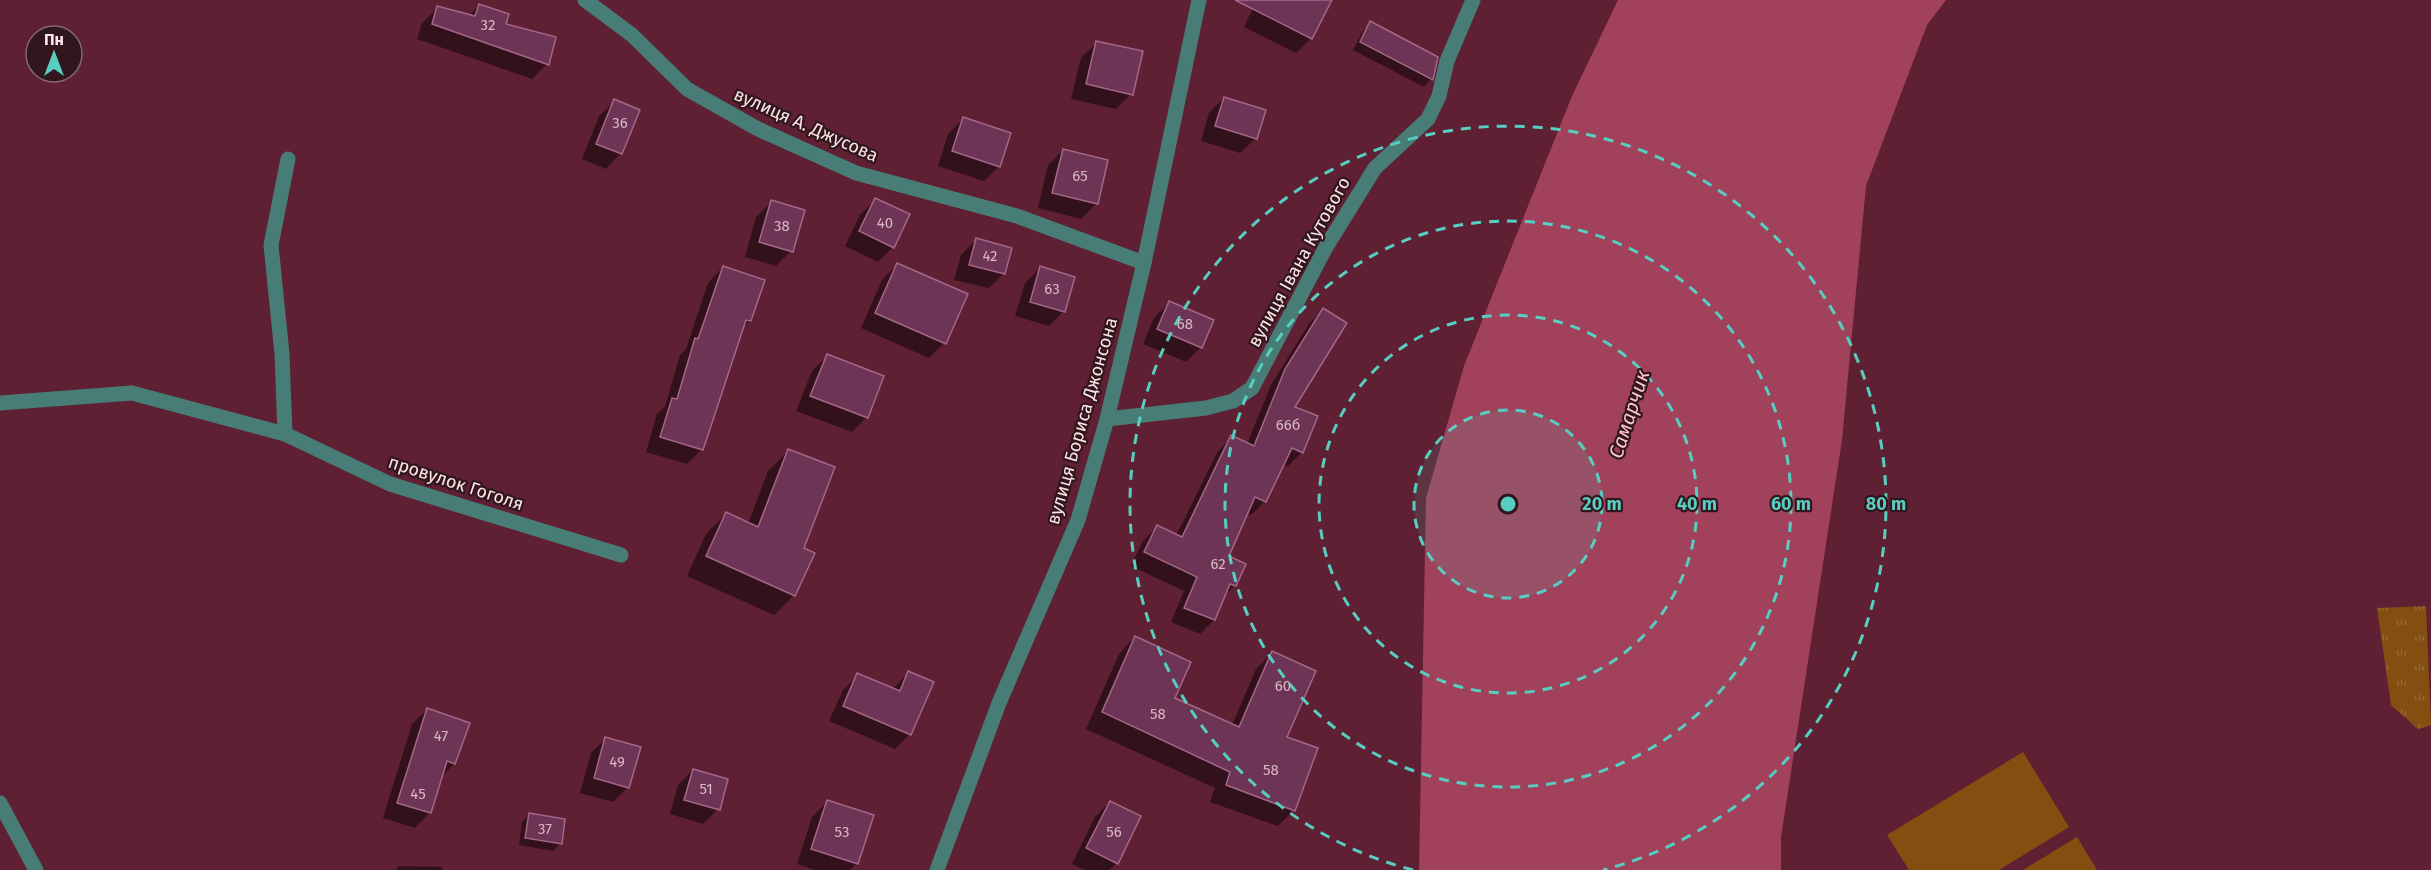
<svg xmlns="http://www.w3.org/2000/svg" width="2431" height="870" font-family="'Fira Sans',sans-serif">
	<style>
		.grass { fill: url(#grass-tufts) }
		.garden { fill: #824f11 }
		.water { fill: #a1415c }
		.shadow { fill: #0007 }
		.building { fill: #6d3455; stroke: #a46689; stroke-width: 1.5 }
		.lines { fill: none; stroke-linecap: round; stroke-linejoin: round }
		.street { stroke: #477d76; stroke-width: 15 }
		.ring { fill: none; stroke: #57cec1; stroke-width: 3; stroke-dasharray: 10 8 }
		.labels { text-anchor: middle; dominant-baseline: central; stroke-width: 4.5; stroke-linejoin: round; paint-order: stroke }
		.number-label { font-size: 15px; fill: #d9b8c4 }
		.street-label { font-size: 18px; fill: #fde4e9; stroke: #32161d }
		.water-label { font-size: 20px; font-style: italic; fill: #fdc6d1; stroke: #32161d }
		.centre { fill: #57cec1; stroke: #32161d; stroke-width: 3 }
		.ring-label { font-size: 18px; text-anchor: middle; font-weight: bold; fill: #57cec1; stroke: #32161d; stroke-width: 4.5; stroke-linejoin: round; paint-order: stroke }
	</style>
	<defs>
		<pattern id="grass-tufts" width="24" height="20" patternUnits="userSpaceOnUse" patternTransform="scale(1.5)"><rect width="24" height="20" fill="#824f11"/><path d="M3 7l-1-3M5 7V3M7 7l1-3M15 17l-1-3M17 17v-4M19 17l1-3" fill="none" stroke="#956834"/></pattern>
	</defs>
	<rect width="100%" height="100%" fill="#5e2032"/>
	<path class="grass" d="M 2426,606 L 2431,725 L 2418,729 L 2391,705 L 2377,608 Z"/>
	<g class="garden">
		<path d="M 2023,752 L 2069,827 L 1999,870 L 1909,870 L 1887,835 Z"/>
		<path d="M 2077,837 L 2097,870 L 2023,870 Z"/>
	</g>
	<path class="water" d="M 1618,0 L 1946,0 L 1927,25 L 1866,186 L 1842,440 L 1781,837 L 1781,870 L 1419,870 L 1426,498 L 1464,366 L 1572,96 Z"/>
	<g class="shadow">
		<path d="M 1257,0 L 1313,0 L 1311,38 L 1296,53 L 1244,27 Z"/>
		<path d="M 479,5 L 547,64 L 532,79 L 417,39 L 422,23 L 437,8 L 469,16 Z"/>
		<path d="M 1371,23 L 1437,57 L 1431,79 L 1424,87 L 1353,50 L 1363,31 Z"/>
		<path d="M 1096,43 L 1131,94 L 1116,109 L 1071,99 L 1081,58 Z"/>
		<path d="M 1224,98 L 1256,138 L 1240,153 L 1201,141 L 1209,113 Z"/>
		<path d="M 615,101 L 621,153 L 606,169 L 582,159 L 599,116 Z"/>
		<path d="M 963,119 L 999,166 L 984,181 L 938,166 L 948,134 Z"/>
		<path d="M 1063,150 L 1096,204 L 1081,219 L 1038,208 L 1048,165 Z"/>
		<path d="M 875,200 L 893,247 L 878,262 L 845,246 L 860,215 Z"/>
		<path d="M 771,202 L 791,251 L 776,266 L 745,257 L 756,217 Z"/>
		<path d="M 976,240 L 1004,273 L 989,288 L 954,280 L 961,255 Z"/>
		<path d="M 897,265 L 944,343 L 929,358 L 861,328 L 882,280 Z"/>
		<path d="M 723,267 L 750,321 L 741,329 L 702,449 L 687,464 L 646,452 L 657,414 L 665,407 L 680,355 L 686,349 L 708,283 Z"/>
		<path d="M 1040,268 L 1064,311 L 1049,326 L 1015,316 L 1025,283 Z"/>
		<path d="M 1169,303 L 1201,347 L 1186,362 L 1143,344 L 1154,318 Z"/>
		<path d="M 1323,310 L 1293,407 L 1302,452 L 1288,466 L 1283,464 L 1265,501 L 1251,515 L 1246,513 L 1227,557 L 1235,585 L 1223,597 L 1214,620 L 1200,634 L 1171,622 L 1184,591 L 1131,566 L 1143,541 L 1157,527 L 1176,536 L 1218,451 L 1232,437 L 1247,444 L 1271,385 L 1309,324 Z"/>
		<path d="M 827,356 L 867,417 L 852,432 L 796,411 L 812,371 Z"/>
		<path d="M 788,451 L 802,549 L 794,595 L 774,615 L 687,576 L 706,534 L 726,514 L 748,524 L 768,471 Z"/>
		<path d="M 1135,637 L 1173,698 L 1232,725 L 1256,669 L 1272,653 L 1294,810 L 1278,826 L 1210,802 L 1215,788 L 1086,729 L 1119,654 Z"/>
		<path d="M 908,673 L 910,734 L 895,749 L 829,721 L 843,690 L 858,675 L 893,689 Z"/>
		<path d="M 427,709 L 454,764 L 441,777 L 430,812 L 415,828 L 383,818 L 412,724 Z"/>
		<path d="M 606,738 L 628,787 L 613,802 L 580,793 L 591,753 Z"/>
		<path d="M 693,770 L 718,809 L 703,824 L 670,814 L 678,785 Z"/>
		<path d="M 827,802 L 857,863 L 850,870 L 815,870 L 797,864 L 812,817 Z"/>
		<path d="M 1110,802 L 1117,863 L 1109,870 L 1085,870 L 1072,864 L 1095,817 Z"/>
		<path d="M 529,815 L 560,844 L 553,851 L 519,845 L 522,822 Z"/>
		<path d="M 399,866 L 442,867 L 442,870 L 395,870 Z"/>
	</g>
	<g class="building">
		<path d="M 1235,0 L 1332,0 L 1312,39 Z"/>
		<path d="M 479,4 L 509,14 L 506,24 L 556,37 L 549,65 L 432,24 L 437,6 L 475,16 Z"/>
		<path d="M 1370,21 L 1438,57 L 1433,80 L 1360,42 Z"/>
		<path d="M 1096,41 L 1143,51 L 1133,95 L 1086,84 Z"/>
		<path d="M 1224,97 L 1266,110 L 1257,139 L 1215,126 Z"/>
		<path d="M 614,99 L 640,110 L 622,154 L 596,144 Z"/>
		<path d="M 963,117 L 1011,133 L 1000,167 L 952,151 Z"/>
		<path d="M 1063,149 L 1108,160 L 1098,204 L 1052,193 Z"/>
		<path d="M 875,198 L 910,214 L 894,248 L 859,231 Z"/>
		<path d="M 771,200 L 805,210 L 793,252 L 759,242 Z"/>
		<path d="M 976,238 L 1012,248 L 1005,274 L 969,265 Z"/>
		<path d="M 897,263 L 968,294 L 946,344 L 875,313 Z"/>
		<path d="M 723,266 L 765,280 L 751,321 L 746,320 L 703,450 L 660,437 L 672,398 L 677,399 L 695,338 L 698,339 Z"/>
		<path d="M 1040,266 L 1075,277 L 1065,312 L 1030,302 Z"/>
		<path d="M 1169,301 L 1214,320 L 1202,348 L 1157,329 Z"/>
		<path d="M 1323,308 L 1347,323 L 1295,407 L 1318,416 L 1303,453 L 1292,448 L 1266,502 L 1255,497 L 1229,556 L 1246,564 L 1236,586 L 1230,584 L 1215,620 L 1184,608 L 1197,577 L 1144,552 L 1157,525 L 1182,537 L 1231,435 L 1254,446 L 1285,369 Z"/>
		<path d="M 827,354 L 884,376 L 868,418 L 810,396 Z"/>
		<path d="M 788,449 L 835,467 L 804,548 L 815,553 L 795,596 L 706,556 L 726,512 L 758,527 Z"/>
		<path d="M 1135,636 L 1191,662 L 1175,698 L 1239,727 L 1272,651 L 1316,671 L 1287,737 L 1318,748 L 1295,811 L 1226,785 L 1230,772 L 1102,712 Z"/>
		<path d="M 908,671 L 934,682 L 911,735 L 843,706 L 857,673 L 900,691 Z"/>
		<path d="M 427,708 L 470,723 L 455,764 L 447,761 L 431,813 L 397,803 Z"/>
		<path d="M 605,737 L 641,747 L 629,788 L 594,778 Z"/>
		<path d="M 693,769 L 728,779 L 720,810 L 684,800 Z"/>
		<path d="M 827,800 L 874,815 L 858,864 L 811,849 Z"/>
		<path d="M 1110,801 L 1141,816 L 1118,864 L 1086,848 Z"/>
		<path d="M 529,813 L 565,819 L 562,844 L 525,838 Z"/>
	</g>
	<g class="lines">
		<g class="street">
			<path d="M 585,0 L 632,35 L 687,89 L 758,129 L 856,173 L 1017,216 L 1144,263"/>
			<path d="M 0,403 L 132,393 L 285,434 L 390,484 L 621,555"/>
			<path d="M 1107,419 L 1206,408 L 1233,401 L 1252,388 L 1326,247 L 1375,168 L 1428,119 L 1439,96 L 1447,61 L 1473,0"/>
			<path d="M 285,434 L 282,354 L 271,245 L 288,159"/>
			<path d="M 0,803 L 36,870"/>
			<path d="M 937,870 L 999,703 L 1078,520 L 1107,419 L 1144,263 L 1199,0"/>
		</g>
	</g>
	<circle cx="1508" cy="504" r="94" fill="#57cec1" fill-opacity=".12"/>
	<g class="ring">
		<circle cx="1508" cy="504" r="94"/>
		<circle cx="1508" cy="504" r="189"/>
		<circle cx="1508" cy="504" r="283"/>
		<path d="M1413 870A378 378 0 1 1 1603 870"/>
	</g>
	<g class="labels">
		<g class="number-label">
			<text x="488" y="25">32</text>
			<text x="620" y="123">36</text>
			<text x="1080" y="176">65</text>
			<text x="885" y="223">40</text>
			<text x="782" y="226">38</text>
			<text x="990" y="256">42</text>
			<text x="1052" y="289">63</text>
			<text x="1185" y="324">68</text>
			<text x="1288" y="425">66б</text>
			<text x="1218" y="564">62</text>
			<text x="1283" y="686">60</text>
			<text x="1158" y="714">58</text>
			<text x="441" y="736">47</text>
			<text x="617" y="762">49</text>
			<text x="1271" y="770">58</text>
			<text x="706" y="789">51</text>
			<text x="418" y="794">45</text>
			<text x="545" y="829">37</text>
			<text x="842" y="832">53</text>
			<text x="1114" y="832">56</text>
		</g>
		<g class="street-label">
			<text transform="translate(806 125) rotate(24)">вулиця А. Джусова</text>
			<text transform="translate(1299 262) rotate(-61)">вулиця Івана Кутового</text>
			<text transform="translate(1082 421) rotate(-74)">вулиця Бориса Джонсона</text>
			<text transform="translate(456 483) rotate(18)">провулок Гоголя</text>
		</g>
		<g class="water-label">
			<text transform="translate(1629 414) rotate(-72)">Самарчик</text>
		</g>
	</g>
	<circle cx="1508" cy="504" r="9" class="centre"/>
	<g class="ring-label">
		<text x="1602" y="510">20 m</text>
		<text x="1697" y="510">40 m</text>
		<text x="1791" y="510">60 m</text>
		<text x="1886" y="510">80 m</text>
	</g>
	<g transform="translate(54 54)"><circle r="28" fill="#32161d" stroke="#83686f" stroke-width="1.5"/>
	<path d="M0-4.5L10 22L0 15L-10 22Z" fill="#57cec1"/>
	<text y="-9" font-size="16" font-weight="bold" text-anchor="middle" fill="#fde4e9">Пн</text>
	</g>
</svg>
